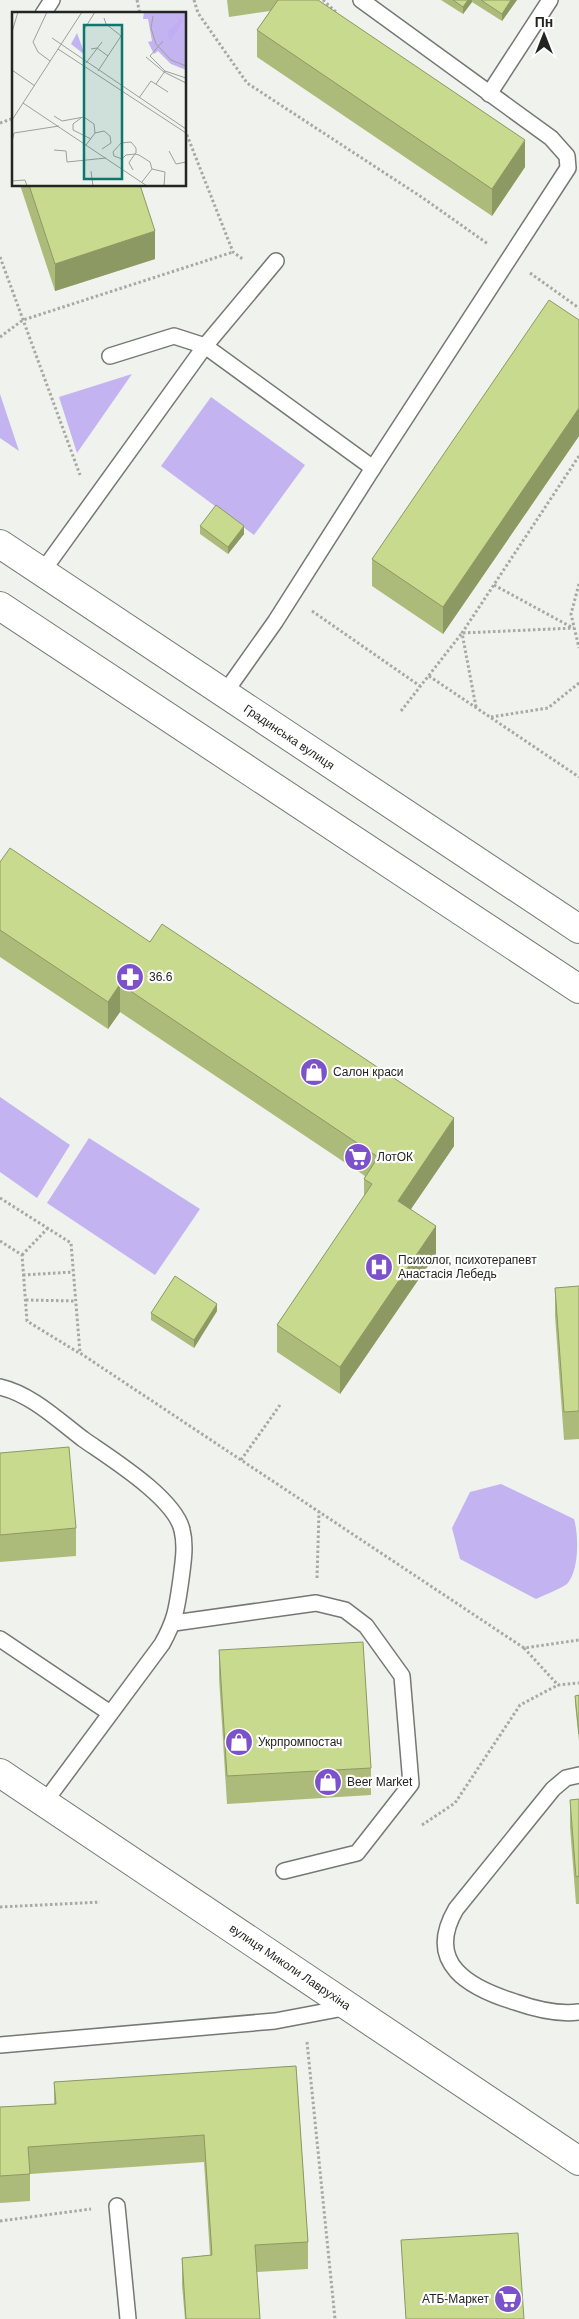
<svg xmlns="http://www.w3.org/2000/svg" width="579" height="2319" font-family="Arial,sans-serif">
	<style>
		.green { fill: #c4b3f1 }
		.lines { fill: none; stroke-linecap: round; stroke-linejoin: round }
		.service-casing { stroke: #777874; stroke-width: 18 }
		.minor-casing { stroke: #777874; stroke-width: 30 }
		.tertiary-casing { stroke: #777874; stroke-width: 30 }
		.path { stroke: #a8a9a5; stroke-width: 3; stroke-dasharray: 2.5 2.5; stroke-linecap: butt }
		.service { stroke: #fff; stroke-width: 15 }
		.minor { stroke: #fff; stroke-width: 28 }
		.tertiary { stroke: #fff; stroke-width: 28 }
		.wall { fill: #acbb7a }
		.shaded-wall { fill: #8c9963 }
		.building { fill: #c8da8e; stroke: #8c9963 }
		.labels { text-anchor: middle; dominant-baseline: central; stroke-width: 4.5; stroke-linejoin: round; paint-order: stroke }
		.street-label { font-size: 12px; fill: #242422; stroke: #fff }
		.poi-label { font-size: 12px; fill: #242422; stroke: #fff; text-anchor: start }
		.inset-road { fill: none; stroke: #9ea09c; stroke-width: 1 }
		.view { fill: #0f766e; fill-opacity: 0.15; stroke: #0f766e; stroke-width: 2.5 }
		.inset-edge { fill: none; stroke: #242422; stroke-width: 2.5 }
	</style>
	<rect width="100%" height="100%" fill="#f0f2ed"/>
	<g class="green">
		<path d="M 132,374 L 77,453 L 59,397 Z"/>
		<path d="M 0,394 L 19,451 L 0,438 Z"/>
		<path d="M 211,397 L 305,465 L 254,535 L 161,466 Z"/>
		<path d="M 0,1097 L 70,1145 L 37,1198 L 0,1172 Z"/>
		<path d="M 89,1138 L 200,1209 L 155,1275 L 47,1203 Z"/>
		<path d="M 501,1484 L 574,1519 C 579,1536 579,1571 567,1584 C 558,1590 546,1594 536,1599 L 460,1559 L 452,1528 L 470,1492 Z"/>
	</g>
	<g class="lines">
		<g class="service-casing">
			<g id="service">
				<path d="M 43,14 L 52,0"/>
				<path d="M 489,94 L 550,0"/>
				<path d="M 110,356 L 174,336 L 205,346 L 373,468"/>
				<path d="M 42,572 L 205,346 L 276,261"/>
				<path d="M 224,694 L 275,622 L 373,468 L 568,168 L 567,156 L 551,138 L 361,0"/>
				<path d="M 0,1387 C 31,1394 58,1420 83,1439 C 110,1458 175,1498 182,1530 C 186,1546 183,1563 181,1579 C 177,1607 176,1619 162,1644 L 44,1803"/>
				<path d="M 174,1623 L 316,1603 L 345,1610 L 366,1626 L 402,1676 L 411,1784 L 357,1853 L 284,1871"/>
				<path d="M 0,1639 L 110,1713"/>
				<path d="M 579,1775 L 566,1778 L 553,1789 L 456,1909 C 424,1964 470,1988 515,2002 C 535,2009 557,2015 579,2012"/>
				<path d="M 0,2045 L 275,2021 L 349,2007"/>
				<path d="M 117,2206 L 128,2319"/>
			</g>
		</g>
		<g class="minor-casing">
			<path id="minor" d="M 0,1773 L 579,2161"/>
		</g>
		<g class="tertiary-casing">
			<g id="tertiary">
				<path d="M 0,544 L 579,929"/>
				<path d="M 0,606 L 579,989"/>
			</g>
		</g>
		<g class="path">
			<path d="M 137,0 L 140,14"/>
			<path d="M 194,0 L 198,13 L 247,83 L 423,198 L 488,244"/>
			<path d="M 323,0 L 337,13"/>
			<path d="M 0,123 L 14,118"/>
			<path d="M 185,130 L 233,252 L 244,260"/>
			<path d="M 0,257 L 80,475"/>
			<path d="M 530,273 L 579,308"/>
			<path d="M 0,337 L 23,320 L 233,252"/>
			<path d="M 579,584 L 571,614 L 579,648"/>
			<path d="M 494,585 L 573,628"/>
			<path d="M 312,611 L 420,686"/>
			<path d="M 429,676 L 579,777"/>
			<path d="M 476,707 L 462,633 L 579,456"/>
			<path d="M 401,711 L 462,633 L 574,628"/>
			<path d="M 491,717 L 548,708 L 579,683"/>
			<path d="M 0,1198 L 71,1243 L 80,1353 L 524,1648 L 579,1640"/>
			<path d="M 0,1241 L 22,1255 L 27,1321 L 79,1353"/>
			<path d="M 22,1255 L 48,1228"/>
			<path d="M 23,1275 L 73,1272"/>
			<path d="M 26,1300 L 75,1301"/>
			<path d="M 241,1460 L 280,1405"/>
			<path d="M 317,1578 L 319,1512"/>
			<path d="M 524,1648 L 558,1685 L 579,1683"/>
			<path d="M 422,1825 L 455,1803 L 520,1705 L 558,1685"/>
			<path d="M 0,1907 L 100,1902"/>
			<path d="M 307,2042 L 335,2319"/>
			<path d="M 0,2221 L 91,2209"/>
		</g>
		<use href="#service" class="service"/>
		<use href="#minor" class="minor"/>
		<use href="#tertiary" class="tertiary"/>
	</g>
	<g class="wall">
		<path d="M 227,0 L 318,0 L 525,167 L 492,216 L 257,57 L 257,30 L 270,11 L 229,17 Z"/>
		<path d="M 441,0 L 517,0 L 502,21 L 472,2 L 463,14 Z"/>
		<path d="M 20,185 L 140,185 L 155,259 L 55,291 Z"/>
		<path d="M 579,320 L 579,436 L 443,634 L 372,586 L 372,559 Z"/>
		<path d="M 200,526 L 244,534 L 228,554 L 200,534 Z"/>
		<path d="M 0,862 L 454,1146 L 411,1209 L 436,1254 L 340,1394 L 277,1352 L 277,1325 L 364,1197 L 364,1179 L 365,1176 L 120,1012 L 108,1029 L 0,957 Z"/>
		<path d="M 579,1286 L 579,1439 L 564,1440 L 555,1316 L 555,1288 Z"/>
		<path d="M 217,1311 L 194,1348 L 151,1320 L 151,1313 Z"/>
		<path d="M 0,1453 L 76,1528 L 76,1556 L 0,1562 Z"/>
		<path d="M 219,1650 L 371,1768 L 371,1795 L 227,1804 L 219,1678 Z"/>
		<path d="M 579,1695 L 579,1741 L 575,1703 L 575,1696 Z"/>
		<path d="M 579,1799 L 579,1904 L 576,1904 L 570,1827 L 570,1800 Z"/>
		<path d="M 296,2066 L 308,2242 L 308,2269 L 257,2272 L 260,2319 L 185,2319 L 182,2285 L 182,2258 L 210,2255 L 204,2162 L 30,2174 L 30,2201 L 0,2203 L 0,2107 L 54,2104 L 54,2082 Z"/>
		<path d="M 401,2240 L 524,2319 L 406,2319 Z"/>
	</g>
	<g class="shaded-wall">
		<path d="M 468,0 L 472,0 L 472,2 L 463,14 L 463,7 Z"/>
		<path d="M 511,0 L 517,0 L 502,21 L 502,14 Z"/>
		<path d="M 525,140 L 525,167 L 492,216 L 492,189 Z"/>
		<path d="M 155,231 L 155,259 L 55,291 L 55,264 Z"/>
		<path d="M 579,408 L 579,436 L 443,634 L 443,607 Z"/>
		<path d="M 244,526 L 244,534 L 228,554 L 228,547 Z"/>
		<path d="M 120,984 L 120,1012 L 108,1029 L 108,1002 Z"/>
		<path d="M 454,1118 L 454,1146 L 398,1228 L 398,1201 Z"/>
		<path d="M 436,1226 L 436,1254 L 340,1394 L 340,1367 Z"/>
		<path d="M 217,1304 L 217,1311 L 194,1348 L 194,1340 Z"/>
	</g>
	<g class="building">
		<path d="M 278,0 L 318,0 L 525,140 L 492,189 L 257,30 Z"/>
		<path d="M 453,0 L 468,0 L 463,7 Z"/>
		<path d="M 481,0 L 511,0 L 502,14 Z"/>
		<path d="M 29,185 L 140,185 L 155,231 L 55,264 Z"/>
		<path d="M 549,300 L 579,320 L 579,408 L 443,607 L 372,559 Z"/>
		<path d="M 216,505 L 244,526 L 228,547 L 200,526 Z"/>
		<path d="M 10,848 L 150,942 L 162,924 L 454,1118 L 398,1201 L 436,1226 L 340,1367 L 277,1325 L 372,1184 L 364,1179 L 378,1157 L 120,984 L 108,1002 L 0,930 L 0,862 Z"/>
		<path d="M 175,1276 L 217,1304 L 194,1340 L 151,1313 Z"/>
		<path d="M 579,1286 L 579,1411 L 564,1412 L 555,1288 Z"/>
		<path d="M 69,1447 L 76,1528 L 0,1535 L 0,1453 Z"/>
		<path d="M 363,1642 L 371,1768 L 227,1776 L 219,1650 Z"/>
		<path d="M 579,1695 L 579,1734 L 575,1696 Z"/>
		<path d="M 579,1799 L 579,1876 L 576,1877 L 570,1800 Z"/>
		<path d="M 296,2066 L 308,2242 L 255,2245 L 260,2319 L 186,2319 L 182,2258 L 212,2255 L 204,2135 L 28,2147 L 30,2174 L 0,2176 L 0,2107 L 56,2104 L 54,2082 Z"/>
		<path d="M 518,2233 L 524,2319 L 406,2319 L 401,2240 Z"/>
	</g>
	<defs>
		<g id="pharmacy-disc" transform="scale(1.4375)"><circle r="9.5" fill="#7c51ca" stroke="#fff"/><path d="M-2-6h4v4h4v4h-4v4h-4v-4h-4v-4h4Z" fill="#fff"/></g>
		<g id="shop-disc" transform="scale(1.4375)"><circle r="9.5" fill="#7c51ca" stroke="#fff"/><path d="M-5-2.5h2.3a2.7 3.5 0 0 1 5.4 0H5L5.5 6h-11ZM-1.5-2.5h3a1.5 2.3 0 0 0-3 0Z" fill="#fff"/></g>
		<g id="supermarket-disc" transform="scale(1.4375)"><circle r="9.5" fill="#7c51ca" stroke="#fff"/><path d="M-6-5.5h2.5l.6 2H6L4.5 2H-2.5L-4.4-4H-6ZM-1.5 3.2a1.3 1.3 0 1 0 .1 0ZM3 3.2a1.3 1.3 0 1 0 .1 0Z" fill="#fff"/></g>
		<g id="hospital-disc" transform="scale(1.4375)"><circle r="9.5" fill="#7c51ca" stroke="#fff"/><path d="M-5-5h3v3.5h4V-5h3V5h-3V1.5h-4V5h-3Z" fill="#fff"/></g>
	</defs>
	<g fill-rule="evenodd">
		<use href="#pharmacy-disc" x="130" y="977"/>
		<use href="#shop-disc" x="314" y="1072"/>
		<use href="#supermarket-disc" x="358" y="1157"/>
		<use href="#hospital-disc" x="379" y="1267"/>
		<use href="#shop-disc" x="239" y="1742"/>
		<use href="#shop-disc" x="328" y="1782"/>
		<use href="#supermarket-disc" x="508" y="2299"/>
	</g>
	<g class="labels">
		<g class="street-label">
			<text transform="translate(289 737) rotate(34)">Градинська вулиця</text>
			<text transform="translate(290 1967) rotate(34)">вулиця Миколи Лаврухіна</text>
		</g>
		<g class="poi-label">
			<text x="149" y="977">36.6</text>
			<text x="333" y="1072">Салон краси</text>
			<text x="377" y="1157">ЛотОК</text>
			<text x="398" y="1260">Психолог, психотерапевт<tspan x="398" dy="14">Анастасія Лебедь</tspan></text>
			<text x="258" y="1742">Укрпромпостач</text>
			<text x="347" y="1782">Beer Market</text>
			<text x="489" y="2299" text-anchor="end">АТБ-Маркет</text>
		</g>
	</g>
	<g transform="translate(12 12)">
		<rect width="174" height="174" fill="#f0f2ed"/>
		<path d="M 132,0 L 174,0 L 174,58 L 159,52 L 146,39 L 142,42 L 136,30 L 140,29 L 136,7 L 131,7 ZM 65,21 L 73,43 L 59,32 Z" fill="#c4b3f1"/>
		<path d="M 165,4 L 171,9 L 158,30 L 155,19 L 167,10 Z" fill="#c0adf3"/>
		<path class="inset-road" d="M 35,0 L 21,30 L 26,40 L 38,49M 141,4 L 139,16 L 144,32 L 159,48 L 174,54M 73,16 L 83,0M 0,20 L 6,0M 40,26 L 174,117M 151,29 L 138,44 L 153,59 L 174,66M 46,37 L 174,121M 79,37 L 85,36 L 96,44M 134,45 L 152,60 L 174,71M 74,51 L 90,30M 0,58 L 23,74M 86,59 L 109,24 L 94,12 L 92,6M 144,72 L 153,59M 127,86 L 139,69 L 156,80M 11,91 L 135,174M 42,104 L 50,109 L 72,105 L 82,112 L 83,121 L 74,133M 69,106 L 61,112 L 61,118 L 79,127M 0,108 L 70,0M 83,121 L 92,119 L 98,124 L 99,131 L 90,137M 0,130 L 2,121 L 47,114M 42,138 L 54,139 L 55,150 L 94,146M 157,139 L 164,152 L 174,150M 140,157 L 153,160 L 152,174M 121,158 L 117,151 L 118,149 L 123,142 L 124,141 L 124,136 L 119,130 L 109,131 L 101,140 L 102,144 L 110,147 L 114,143 L 123,142 L 127,143 L 138,150 L 140,157M 79,159 L 81,174M 0,169 L 13,168 L 15,174M 130,170 L 140,157"/>
		<path class="view" d="M 72,13 L 110,13 L 110,167 L 72,167 Z"/>
		<rect width="174" height="174" class="inset-edge"/>
	</g>
	<g transform="translate(544 35)" stroke="#ffffff" stroke-width="4" paint-order="stroke">
	<path d="M0-4L9 19L0 12L-9 19Z" fill="#242422"/>
	<text y="-8" font-size="14" font-weight="bold" text-anchor="middle" fill="#242422">Пн</text>
	</g>
</svg>
